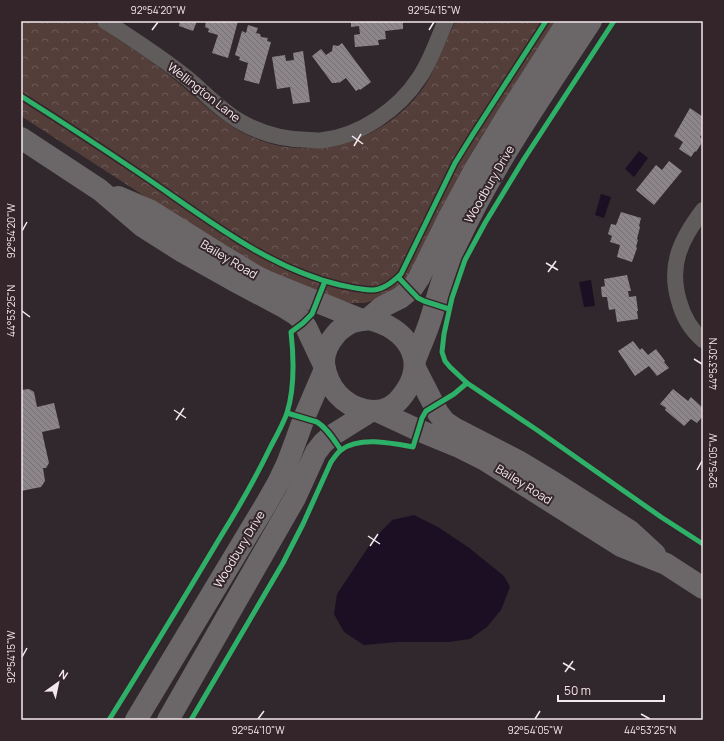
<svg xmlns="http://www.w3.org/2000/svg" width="724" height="741" font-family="Manrope,sans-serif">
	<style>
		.park { fill: url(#park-crowns) }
		.water { fill: #1c0f23 }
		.building { fill: url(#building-back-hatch) }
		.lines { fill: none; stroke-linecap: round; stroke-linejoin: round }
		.street { stroke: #605c5c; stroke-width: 16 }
		.secondary { stroke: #6b6768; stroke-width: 22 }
		.cycleway-casing { stroke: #34252b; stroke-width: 8 }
		.cycleway { stroke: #2db169; stroke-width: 5 }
		.ticks { fill: none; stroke: #f3e9ed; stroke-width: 1.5 }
		.labels { text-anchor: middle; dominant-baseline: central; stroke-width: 4; stroke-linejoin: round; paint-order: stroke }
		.street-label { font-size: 12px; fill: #f3e9ed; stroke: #34252b }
		.neatline { fill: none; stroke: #f3e9ed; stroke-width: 1.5 }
		.ticks-label { font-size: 10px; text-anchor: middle; fill: #f3e9ed }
	</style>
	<defs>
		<pattern id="park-crowns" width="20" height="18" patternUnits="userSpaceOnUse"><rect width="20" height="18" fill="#533e3a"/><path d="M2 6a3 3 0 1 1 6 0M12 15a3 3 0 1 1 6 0" fill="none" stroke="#6c5a57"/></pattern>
		<pattern id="building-back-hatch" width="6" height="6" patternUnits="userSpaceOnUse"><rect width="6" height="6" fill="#8c868a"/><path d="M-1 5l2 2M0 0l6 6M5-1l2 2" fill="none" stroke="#757073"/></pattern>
	</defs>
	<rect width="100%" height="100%" fill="#30282c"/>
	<path class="park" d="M 21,21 C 38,21 55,21 73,21 C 77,21 87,20 91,21 C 96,22 111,34 116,38 C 138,52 160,67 180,84 C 193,95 206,107 219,117 C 282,168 372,155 421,91 C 432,77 437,60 445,43 C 448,35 452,28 456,21 L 555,21 L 488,126 L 466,162 L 430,230 L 414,270 L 403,285 L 378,299 L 365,303 L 350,303 L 294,287 L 169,212 L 21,116 Z"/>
	<g class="water">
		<path d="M 639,151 L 648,158 L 634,177 L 625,169 Z"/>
		<path d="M 601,194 L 611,197 L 604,218 L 595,215 Z"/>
		<path d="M 591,280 L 595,306 L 584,307 L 579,282 Z"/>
		<path d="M 414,515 L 438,527 L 468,547 L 504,576 L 510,587 L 501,610 L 487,627 L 470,639 L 448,642 L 397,642 L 364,645 L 344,632 L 334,614 L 337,594 L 373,540 L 392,520 Z"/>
	</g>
	<g class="building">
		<path d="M 180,21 L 197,21 L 193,31 L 179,26 Z"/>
		<path d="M 206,21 L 238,21 L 228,58 L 212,53 L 218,35 L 208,32 L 209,29 L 205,27 Z"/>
		<path d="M 351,21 L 403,21 L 403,29 L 385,31 L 386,39 L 378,40 L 379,45 L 355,47 L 354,35 L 360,34 L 359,26 L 351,27 Z"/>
		<path d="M 248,25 L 258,28 L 256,33 L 260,34 L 261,37 L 268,38 L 267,41 L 271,42 L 259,84 L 244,80 L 248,63 L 239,60 L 240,57 L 235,55 L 242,31 L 246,33 Z"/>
		<path d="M 342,43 L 371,82 L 360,90 L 359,89 L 356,91 L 346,78 L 339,83 L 338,82 L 336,83 L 332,83 L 312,56 L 321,49 L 326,55 L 332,51 L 333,45 L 338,46 Z"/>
		<path d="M 303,51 L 310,102 L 293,104 L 290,87 L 277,89 L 272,57 L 285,55 L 286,61 L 294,60 L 293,53 Z"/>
		<path d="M 690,108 L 703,117 L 703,133 L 700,137 L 703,140 L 703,141 L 696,152 L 695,151 L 691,157 L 679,149 L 683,142 L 674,136 Z"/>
		<path d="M 669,161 L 682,171 L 654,205 L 636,190 L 656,165 L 662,170 Z"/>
		<path d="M 621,212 L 641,218 L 639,226 L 640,227 L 637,239 L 638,240 L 636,247 L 637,248 L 632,262 L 617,257 L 620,245 L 610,242 L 612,236 L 608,234 L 611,224 L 616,225 Z"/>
		<path d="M 627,275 L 631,291 L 628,291 L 629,297 L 636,296 L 638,311 L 637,311 L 638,319 L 617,322 L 615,309 L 609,310 L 607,297 L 602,297 L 601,287 L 605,286 L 604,279 Z"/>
		<path d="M 633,341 L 640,350 L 642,348 L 648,355 L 656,349 L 665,361 L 664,362 L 669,368 L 657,376 L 649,366 L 635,376 L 618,351 Z"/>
		<path d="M 29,389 L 34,392 L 37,407 L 54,403 L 60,428 L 42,432 L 49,463 L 46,468 L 43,468 L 45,481 L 41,487 L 21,491 L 21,390 Z"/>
		<path d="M 673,389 L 688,401 L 691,397 L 702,407 L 703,416 L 697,423 L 691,419 L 684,426 L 665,410 L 666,408 L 660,404 Z"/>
	</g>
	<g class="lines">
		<g class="street">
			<path d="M 105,21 C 133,39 161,57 187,78 C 205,93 221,111 241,122 C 262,134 286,140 310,140 C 314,140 319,141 323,140 C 360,136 399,109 419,78 C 431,61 437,40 446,21"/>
			<path d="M 703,210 C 681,239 668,265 679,301 C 683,316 691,330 703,340"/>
		</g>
		<g class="secondary">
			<path d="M 21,138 L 100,190 L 142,226 L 183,252 L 233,280 L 282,306 L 295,314 L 300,318 L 306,327 L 323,363"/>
			<path d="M 118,197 L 151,211 L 221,255 L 254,275 L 268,282 L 362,320"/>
			<path d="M 368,319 L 382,307 L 400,298 L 406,293 L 413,287 L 419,278 L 447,221 L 475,169 L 506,118 L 568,21"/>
			<path d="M 368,319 C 406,327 430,360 403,395 C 395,406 386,411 373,411 C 350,410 332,394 326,373 C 325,370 324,366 324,362 C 324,351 329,342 336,334 C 339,330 345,326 350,323 C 355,321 362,320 368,319 Z"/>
			<path d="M 415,360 C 420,346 427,332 431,318 C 439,292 445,267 457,243 C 493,165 544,93 591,21"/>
			<path d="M 415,368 L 438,413 L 445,422 L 454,428 L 518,461 L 556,484 L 630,531 L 655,554"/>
			<path d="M 377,411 L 418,430 L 457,446 L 485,460 L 621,546 L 666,564 L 703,588"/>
			<path d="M 136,720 L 266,504 L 278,483 L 287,464 L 296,440 L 304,418 L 325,369"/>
			<path d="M 168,720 L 295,498 L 316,452 L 323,443 L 331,436 L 371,411"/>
		</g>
		<g class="cycleway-casing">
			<g id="cycleway">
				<path d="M 614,21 L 524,159 L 485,223 L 465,260 L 452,298 L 444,334 L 442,352 L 445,361 L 450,367 L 467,383 L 537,430 L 661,517 L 703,544"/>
				<path d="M 21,96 C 62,122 102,148 142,175 C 203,216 267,268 340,285 C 350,287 362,290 372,290 C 383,290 394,281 401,274 L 455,163 L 473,134 L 546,21"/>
				<path d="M 398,277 L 418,298 L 424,301 L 449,309"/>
				<path d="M 287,413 L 317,422 C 327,428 334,440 341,450"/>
				<path d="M 109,720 C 147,659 184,598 221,536 C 239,507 256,477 271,446 C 277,435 283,424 287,413 C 295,387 294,359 291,332 L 303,323 L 312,314 L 325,281"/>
				<path d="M 191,720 L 283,563 L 303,524 L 331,462 C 334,458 337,453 341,450 C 359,436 392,443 413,447 L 422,418 L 426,411 L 454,394 L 467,383"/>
			</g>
		</g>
		<use href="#cycleway" class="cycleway"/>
	</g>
	<path class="ticks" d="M 152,30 L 158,22M 429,30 L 434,22M 352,136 L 363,144M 354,146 L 361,134M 22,231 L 27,222M 546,263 L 558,270M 548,272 L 556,261M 22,311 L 30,317M 694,359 L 702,364M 174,410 L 186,418M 176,420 L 184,408M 697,470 L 702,461M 368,536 L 380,544M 370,546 L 378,534M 22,657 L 27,648M 563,663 L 575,670M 565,672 L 573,661M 641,714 L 650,719M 258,719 L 264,711M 535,719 L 540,711"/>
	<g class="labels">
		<g class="street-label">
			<text transform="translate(204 92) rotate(38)">Wellington Lane</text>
			<text transform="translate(489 184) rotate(-60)">Woodbury Drive</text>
			<text transform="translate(229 259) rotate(31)">Bailey Road</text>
			<text transform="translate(524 484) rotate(32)">Bailey Road</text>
			<text transform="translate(239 549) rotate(-59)">Woodbury Drive</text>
		</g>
	</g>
	<rect width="724" height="741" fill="none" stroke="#34252b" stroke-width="44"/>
	<g transform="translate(58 683) rotate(33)" stroke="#34252b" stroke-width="3" paint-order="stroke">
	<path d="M0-3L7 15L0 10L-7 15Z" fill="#f3e9ed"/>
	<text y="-6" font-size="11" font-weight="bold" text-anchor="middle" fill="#f3e9ed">N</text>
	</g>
	<path d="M558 695v6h106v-6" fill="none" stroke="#f3e9ed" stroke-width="2"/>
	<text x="564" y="695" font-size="12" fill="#f3e9ed" stroke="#34252b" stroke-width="3" paint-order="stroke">50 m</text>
	<rect x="22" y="22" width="680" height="697" class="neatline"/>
	<g class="ticks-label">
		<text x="158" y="14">92°54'20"W</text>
		<text x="434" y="14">92°54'15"W</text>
		<text transform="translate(11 231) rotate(-90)" y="4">92°54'20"W</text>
		<text transform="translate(11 311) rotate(-90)" y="4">44°53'25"N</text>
		<text transform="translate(713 364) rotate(-90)" y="4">44°53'30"N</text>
		<text transform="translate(713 461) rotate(-90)" y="4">92°54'05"W</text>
		<text transform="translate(11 657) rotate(-90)" y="4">92°54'15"W</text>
		<text x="258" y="734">92°54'10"W</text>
		<text x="535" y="734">92°54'05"W</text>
		<text x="650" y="734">44°53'25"N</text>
	</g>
</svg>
